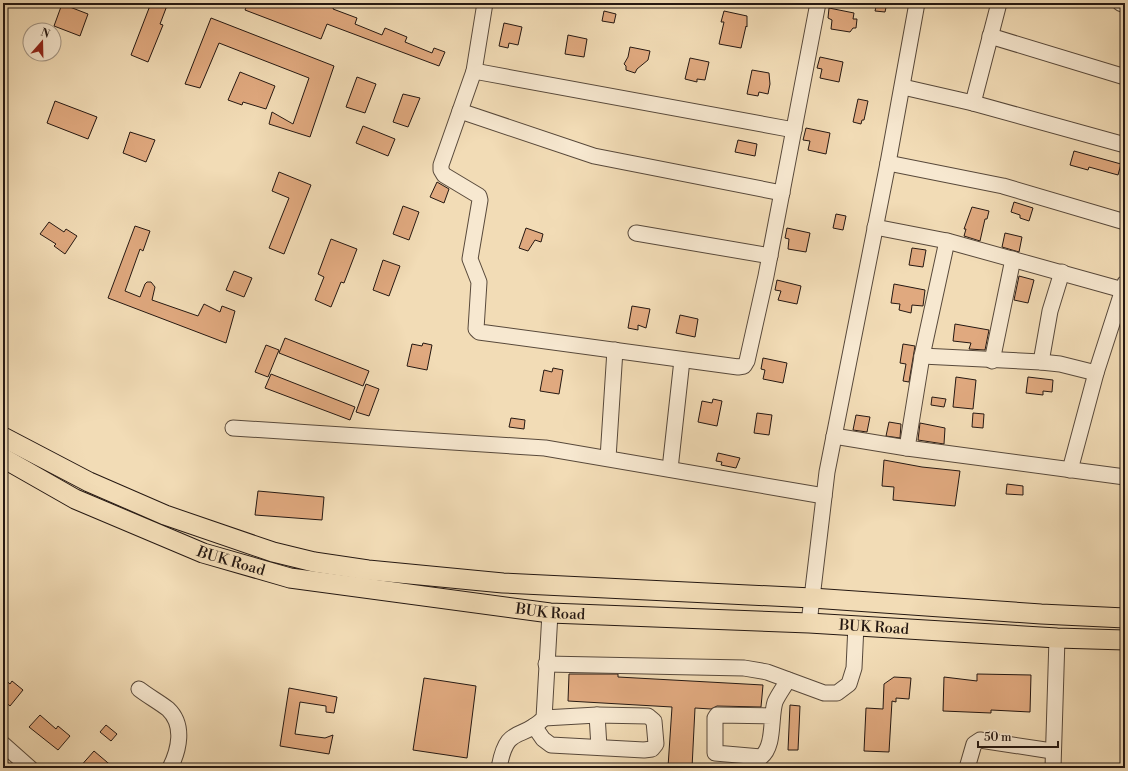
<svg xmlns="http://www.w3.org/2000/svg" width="1128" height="771" font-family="'Libre Bodoni',serif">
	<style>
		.building { fill: #e0a97f; stroke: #251812 }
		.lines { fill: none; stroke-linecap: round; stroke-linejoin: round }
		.minor-casing { stroke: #58493b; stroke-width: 17 }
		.major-casing { stroke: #251812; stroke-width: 21 }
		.minor { stroke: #f7e8d0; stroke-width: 15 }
		.major { stroke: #f2dcb6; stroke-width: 19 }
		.labels { text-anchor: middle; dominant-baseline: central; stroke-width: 4; stroke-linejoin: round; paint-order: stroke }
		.street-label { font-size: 15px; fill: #251812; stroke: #f7e8d0 }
	</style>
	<rect width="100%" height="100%" fill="#f2dcb6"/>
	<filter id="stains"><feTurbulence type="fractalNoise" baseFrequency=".005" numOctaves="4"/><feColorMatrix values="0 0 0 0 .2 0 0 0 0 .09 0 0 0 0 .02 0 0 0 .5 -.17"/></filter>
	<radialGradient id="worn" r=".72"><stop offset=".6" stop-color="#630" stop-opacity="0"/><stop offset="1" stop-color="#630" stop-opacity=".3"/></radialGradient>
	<g class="building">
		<path d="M 151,3 L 168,3 L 160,24 L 163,25 L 148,62 L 131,55 Z"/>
		<path d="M 248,3 L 335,3 L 333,9 L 357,18 L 355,24 L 382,35 L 385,28 L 407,37 L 405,42 L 432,53 L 434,48 L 445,52 L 439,66 L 327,24 L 321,39 L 245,10 Z"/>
		<path d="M 877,3 L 887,3 L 885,12 L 875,11 Z"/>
		<path d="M 62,4 L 88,14 L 80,36 L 54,26 Z"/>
		<path d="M 829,8 L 854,13 L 853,19 L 857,19 L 856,28 L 853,28 L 850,32 L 831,29 L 832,20 L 828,18 Z"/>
		<path d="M 604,11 L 616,14 L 614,23 L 602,21 Z"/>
		<path d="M 724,11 L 747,16 L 747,27 L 746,26 L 741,48 L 719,44 L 724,22 L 721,22 Z"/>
		<path d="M 211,18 L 334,66 L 310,137 L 269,124 L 272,112 L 293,124 L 309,78 L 219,43 L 200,88 L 185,84 Z"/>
		<path d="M 504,23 L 522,27 L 518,45 L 509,43 L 508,48 L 499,46 Z"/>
		<path d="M 568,35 L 587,39 L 584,57 L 565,54 Z"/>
		<path d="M 630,47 L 650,51 L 648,60 L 637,69 L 635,73 L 626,70 L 626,66 L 624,64 L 628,57 Z"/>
		<path d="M 820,57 L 843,62 L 839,82 L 820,78 L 822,69 L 817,68 Z"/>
		<path d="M 690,58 L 709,62 L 705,80 L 697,79 L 697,82 L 685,79 Z"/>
		<path d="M 752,70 L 769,73 L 770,84 L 768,94 L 759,92 L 758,96 L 747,94 Z"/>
		<path d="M 240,72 L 275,86 L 266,109 L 243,102 L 242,105 L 228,100 Z"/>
		<path d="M 357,77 L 376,84 L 365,113 L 346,107 Z"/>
		<path d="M 403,94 L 420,98 L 408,127 L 393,122 Z"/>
		<path d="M 858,99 L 868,101 L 864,120 L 862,120 L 861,124 L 853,122 Z"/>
		<path d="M 55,101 L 97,117 L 88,139 L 47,123 Z"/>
		<path d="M 363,126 L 395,139 L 388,156 L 356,143 Z"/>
		<path d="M 806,128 L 830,133 L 826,154 L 808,150 L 810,141 L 803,140 Z"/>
		<path d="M 130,132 L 155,140 L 146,162 L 123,153 Z"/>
		<path d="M 738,140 L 757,144 L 755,156 L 735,152 Z"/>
		<path d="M 1074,151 L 1121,164 L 1118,175 L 1089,167 L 1088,170 L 1070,165 Z"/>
		<path d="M 279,172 L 311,185 L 284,254 L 269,248 L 289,198 L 272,191 Z"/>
		<path d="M 437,182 L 449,189 L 444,203 L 430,197 Z"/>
		<path d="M 1014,202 L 1033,208 L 1029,221 L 1020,218 L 1020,215 L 1011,212 Z"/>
		<path d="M 403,206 L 419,212 L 409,240 L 393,234 Z"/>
		<path d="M 972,207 L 989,211 L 987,219 L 985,219 L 980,241 L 964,236 L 966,229 L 964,229 Z"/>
		<path d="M 836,214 L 846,216 L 843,230 L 833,228 Z"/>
		<path d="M 49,222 L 64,232 L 66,229 L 77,236 L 65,254 L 54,246 L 56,244 L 40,234 Z"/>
		<path d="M 135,226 L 150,231 L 143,251 L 140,249 L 125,291 L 140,297 L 145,284 L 147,282 L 151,282 L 155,287 L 152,300 L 198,316 L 204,304 L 220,312 L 222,306 L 235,311 L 226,343 L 108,298 Z"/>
		<path d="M 526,228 L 543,234 L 541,242 L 535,240 L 528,251 L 519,248 Z"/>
		<path d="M 787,228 L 810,233 L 806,252 L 788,249 L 789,239 L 785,238 Z"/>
		<path d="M 1005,233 L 1022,237 L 1019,252 L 1002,247 Z"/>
		<path d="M 331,239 L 357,249 L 344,283 L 341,282 L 331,307 L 315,300 L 324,277 L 318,274 Z"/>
		<path d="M 912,248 L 926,250 L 923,267 L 909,265 Z"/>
		<path d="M 383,260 L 400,266 L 389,296 L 373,290 Z"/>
		<path d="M 234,271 L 252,278 L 244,297 L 226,290 Z"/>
		<path d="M 1019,276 L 1034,280 L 1028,303 L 1014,300 Z"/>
		<path d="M 777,280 L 801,286 L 797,304 L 778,300 L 781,291 L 775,290 Z"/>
		<path d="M 894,284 L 925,290 L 923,306 L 912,305 L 911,313 L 899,310 L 900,304 L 891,303 Z"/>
		<path d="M 632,306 L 650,309 L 646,328 L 638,325 L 638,330 L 628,328 Z"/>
		<path d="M 680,315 L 698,319 L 695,337 L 676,333 Z"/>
		<path d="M 955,324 L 989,330 L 985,350 L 969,349 L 971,343 L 953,341 Z"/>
		<path d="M 285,338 L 369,371 L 363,386 L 279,353 Z"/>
		<path d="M 423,343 L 432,345 L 427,370 L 407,366 L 412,344 L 422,346 Z"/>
		<path d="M 903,344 L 915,346 L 909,382 L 903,381 L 906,364 L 900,363 Z"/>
		<path d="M 266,345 L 279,350 L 268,377 L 255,372 Z"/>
		<path d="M 763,358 L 787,363 L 783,383 L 763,379 L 765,370 L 761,369 Z"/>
		<path d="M 553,368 L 563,370 L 559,394 L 540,391 L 544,370 L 552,372 Z"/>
		<path d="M 271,374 L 355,407 L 350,420 L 265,388 Z"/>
		<path d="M 956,377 L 976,380 L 973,409 L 953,407 Z"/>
		<path d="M 1028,377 L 1053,380 L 1052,392 L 1043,391 L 1043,395 L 1026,393 Z"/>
		<path d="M 366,384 L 379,389 L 369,416 L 356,412 Z"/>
		<path d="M 932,397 L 946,399 L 944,407 L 931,405 Z"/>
		<path d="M 713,399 L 722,401 L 717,426 L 698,422 L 702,401 L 712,403 Z"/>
		<path d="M 757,413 L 772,415 L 769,435 L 754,433 Z"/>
		<path d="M 973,413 L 984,414 L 983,428 L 972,427 Z"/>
		<path d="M 856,415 L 870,417 L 867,432 L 853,430 Z"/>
		<path d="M 511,418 L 525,420 L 524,429 L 509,427 Z"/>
		<path d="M 889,422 L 901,424 L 900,438 L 886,436 Z"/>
		<path d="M 920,423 L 945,428 L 944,444 L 918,440 Z"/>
		<path d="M 718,453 L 740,458 L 736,468 L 721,465 L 722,462 L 716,461 Z"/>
		<path d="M 884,460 L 922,467 L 960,471 L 955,506 L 893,500 L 894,487 L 882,486 Z"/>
		<path d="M 1007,484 L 1023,486 L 1023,495 L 1006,494 Z"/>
		<path d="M 258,491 L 324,497 L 322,520 L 255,515 Z"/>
		<path d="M 569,674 L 618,674 L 618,677 L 763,685 L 761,707 L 717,706 L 711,709 L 695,708 L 692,768 L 668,767 L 672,707 L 568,701 Z"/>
		<path d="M 977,674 L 1031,675 L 1030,712 L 991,710 L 991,713 L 943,711 L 944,677 L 977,681 Z"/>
		<path d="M 894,677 L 911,678 L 909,699 L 896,698 L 896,702 L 892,701 L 889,752 L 864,751 L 866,708 L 883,709 L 884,684 Z"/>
		<path d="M 3,678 L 10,684 L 12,681 L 23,690 L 10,706 L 3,700 Z"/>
		<path d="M 424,678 L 476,686 L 467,758 L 413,750 Z"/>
		<path d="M 289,688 L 337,697 L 334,713 L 326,712 L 326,706 L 300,702 L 295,734 L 325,738 L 333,735 L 329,754 L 280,746 Z"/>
		<path d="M 790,705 L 800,706 L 798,750 L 788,750 Z"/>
		<path d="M 40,715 L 56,729 L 58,726 L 70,736 L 58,750 L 29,727 Z"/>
		<path d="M 106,725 L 117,734 L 111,741 L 100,732 Z"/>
		<path d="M 94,751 L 114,768 L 79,768 Z"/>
	</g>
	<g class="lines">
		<g class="minor-casing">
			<g id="minor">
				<path d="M 485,3 L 474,71 L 441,165 L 441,170 L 444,175 L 479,196 L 480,200 L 470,259 L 479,282 L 476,329 L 479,332 L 738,367 L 744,366 L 747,361 L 766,276 L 818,3"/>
				<path d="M 1120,3 L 1125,5"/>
				<path d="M 990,36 L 1125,77"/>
				<path d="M 474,71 L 794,130"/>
				<path d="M 903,87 L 973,103 L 1125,145"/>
				<path d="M 973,103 L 999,3"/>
				<path d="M 460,111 L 594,156 L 782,193"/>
				<path d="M 888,163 L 1003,186 L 1125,222"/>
				<path d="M 875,227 L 947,241 L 1123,290"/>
				<path d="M 636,233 L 770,256"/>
				<path d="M 922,356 L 1041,362 L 1060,364 L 1096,373"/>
				<path d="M 992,361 L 1013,259"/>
				<path d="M 1041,362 L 1050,311 L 1062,272"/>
				<path d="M 233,428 L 545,448 L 824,496"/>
				<path d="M 834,436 L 907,448 L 1125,477"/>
				<path d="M 907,448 L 922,356 L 947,241"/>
				<path d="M 608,458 L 615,350"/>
				<path d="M 670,469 L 682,360"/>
				<path d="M 1070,470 L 1096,373 L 1125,283"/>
				<path d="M 809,623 L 827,472 L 888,163 L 917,3"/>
				<path d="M 546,664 L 744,668 L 767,672 L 824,693 L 837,693 L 849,684 L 854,668 L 856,625"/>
				<path d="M 139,689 C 148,696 159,702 168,709 C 185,725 179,750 170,768"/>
				<path d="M 597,715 L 599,747"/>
				<path d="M 772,716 L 717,715 L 715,718 L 715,753 L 761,757 C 775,746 770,718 775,702 C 778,695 784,687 788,680"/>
				<path d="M 534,726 L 543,739 L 551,745 L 644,750 L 652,749 L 656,744 L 654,721 L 648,716 L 597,715 L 544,718"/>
				<path d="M 3,744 L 30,768"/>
				<path d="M 499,768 C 507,723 521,742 544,718 L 550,613"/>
				<path d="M 967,768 L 974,744 L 980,740 L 1052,751"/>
				<path d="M 1053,768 L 1057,638"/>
			</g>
		</g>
		<g class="major-casing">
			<g id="major">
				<path d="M 3,437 L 89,482 L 165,515 L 273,552 L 314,562 L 368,570 L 503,583 L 812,598 L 1041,614 L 1125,618"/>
				<path id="s1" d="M 3,458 L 75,499 L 203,553 L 290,578 L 550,613 L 809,623 L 1057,638 L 1125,640"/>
			</g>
		</g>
		<use href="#minor" class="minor"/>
		<use href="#major" class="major"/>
	</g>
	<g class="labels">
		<g class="street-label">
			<text stroke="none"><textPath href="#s1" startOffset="251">BUK Road</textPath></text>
			<text stroke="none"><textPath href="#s1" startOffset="575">BUK Road</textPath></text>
			<text stroke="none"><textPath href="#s1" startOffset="899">BUK Road</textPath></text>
		</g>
	</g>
	<rect width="1128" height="771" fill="none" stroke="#f2dcb6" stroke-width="16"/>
	<rect x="4" y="4" width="1120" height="763" fill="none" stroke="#251812" stroke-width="2"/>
	<rect x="8" y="8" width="1112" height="755" fill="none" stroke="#251812"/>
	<g transform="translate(42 42) rotate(20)"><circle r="19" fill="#f7e8d0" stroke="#a39584"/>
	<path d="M0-3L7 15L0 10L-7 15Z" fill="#8f2418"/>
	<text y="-6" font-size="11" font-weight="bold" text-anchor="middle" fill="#251812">N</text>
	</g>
	<path d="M978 741v6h80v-6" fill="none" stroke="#251812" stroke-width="2"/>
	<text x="984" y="741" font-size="12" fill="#251812" stroke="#f7e8d0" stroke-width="3" paint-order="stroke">50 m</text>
	<rect width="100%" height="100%" filter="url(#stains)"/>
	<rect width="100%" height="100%" fill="url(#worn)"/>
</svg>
